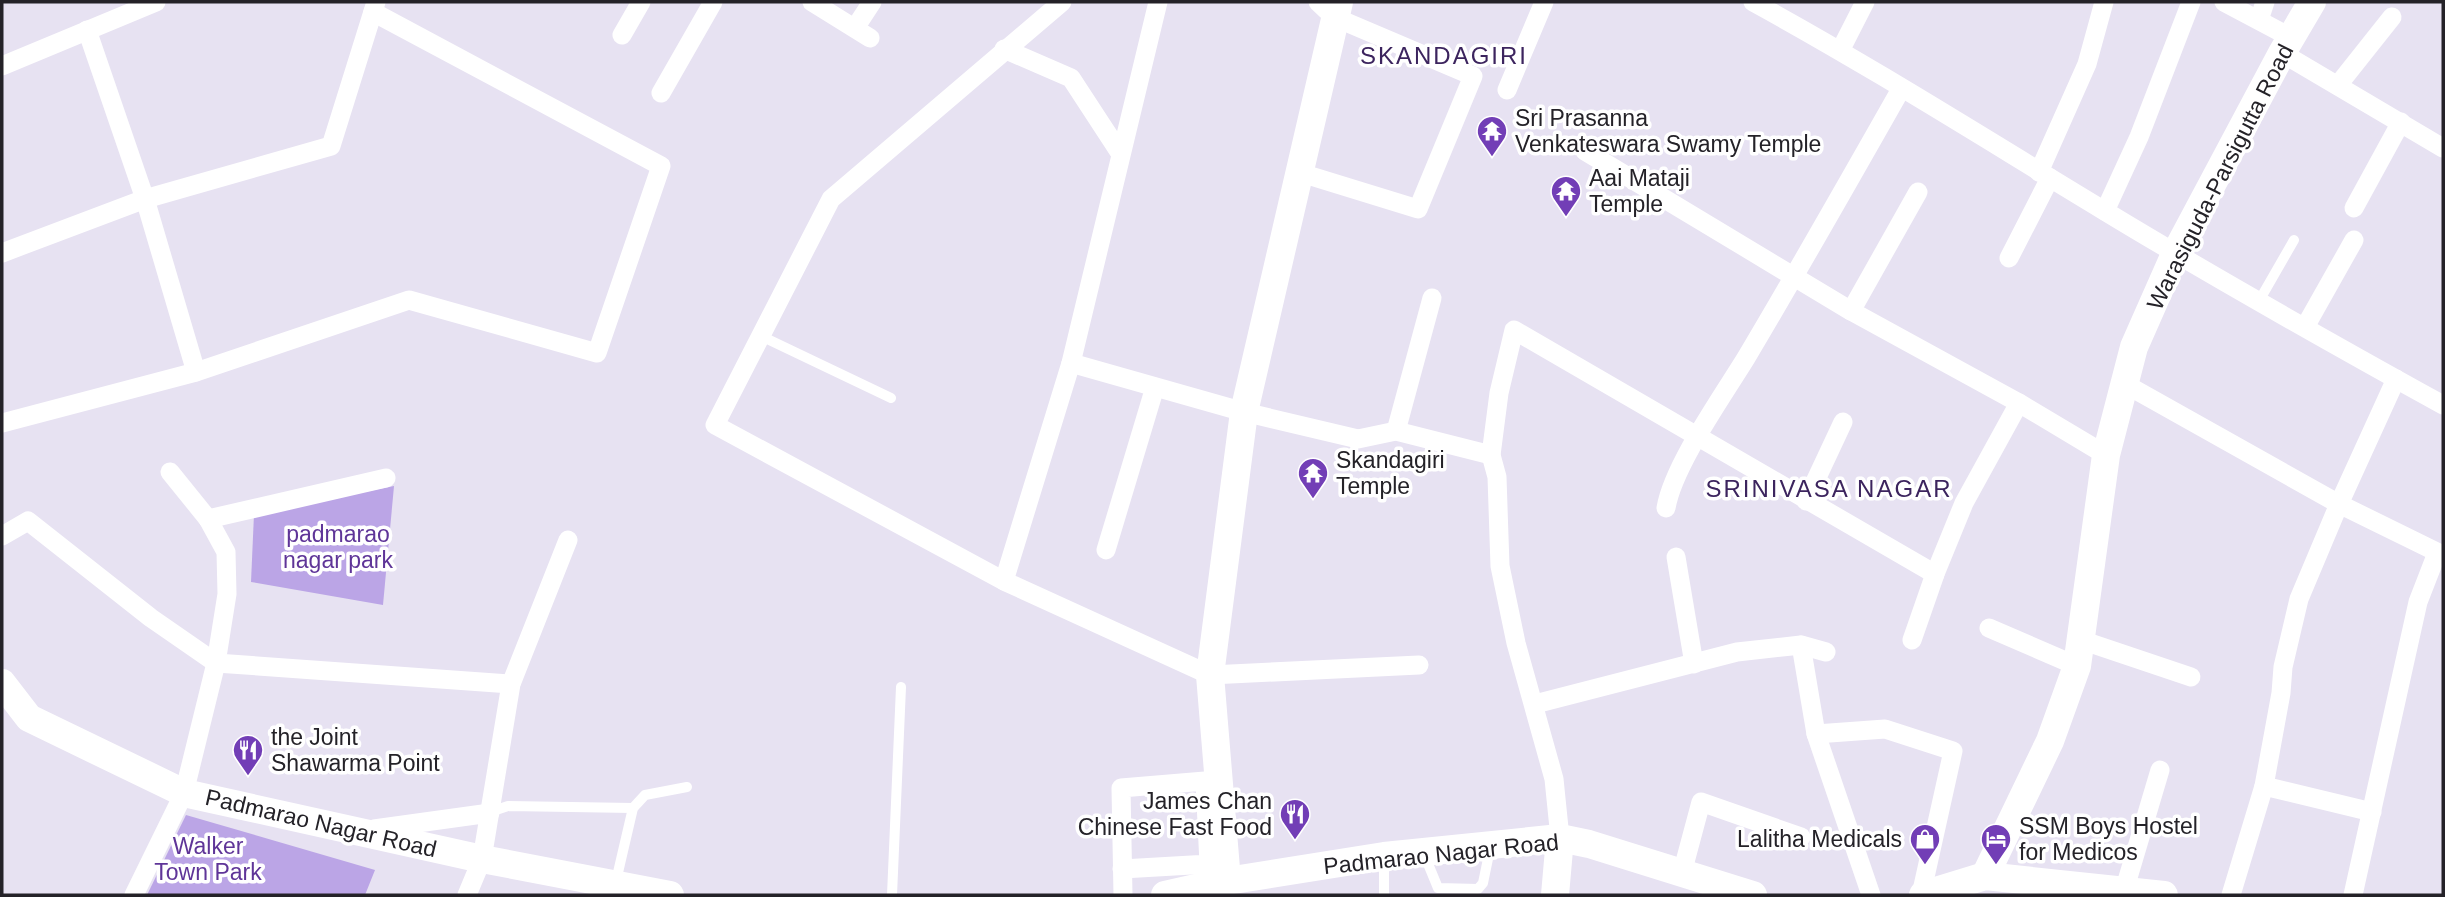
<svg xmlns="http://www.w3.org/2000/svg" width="2445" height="897" font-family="Helvetica,sans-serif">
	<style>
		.green { fill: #bba5e6 }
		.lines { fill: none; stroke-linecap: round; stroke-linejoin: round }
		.lane { stroke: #fff; stroke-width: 10 }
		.street { stroke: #fff; stroke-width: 19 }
		.secondary { stroke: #fff; stroke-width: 28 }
		.labels { text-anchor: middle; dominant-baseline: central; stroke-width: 7; stroke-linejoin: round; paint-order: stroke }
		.poi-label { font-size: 23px; fill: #242228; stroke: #fff; text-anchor: start }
		.street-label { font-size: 23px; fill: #242228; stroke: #fff }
		.park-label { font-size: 23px; fill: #5f3598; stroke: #fff }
		.neighbourhood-label { font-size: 24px; letter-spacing: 2px; fill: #3c245e; stroke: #fff }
	</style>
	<rect width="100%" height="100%" fill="#e7e2f2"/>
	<g class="green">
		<path d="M 394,486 L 383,605 L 251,582 L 254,514 Z"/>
		<path d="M 186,815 L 375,870 L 365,895 L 147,895 Z"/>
	</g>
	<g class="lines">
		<g class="lane">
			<path d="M 2259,301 L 2294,240"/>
			<path d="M 761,336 L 891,398"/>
			<path d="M 490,812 L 508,806 L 633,808"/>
			<path d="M 1424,854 L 1438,888 L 1478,889 L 1483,883 L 1490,849"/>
			<path d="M 1384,857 L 1384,895"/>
			<path d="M 616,881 L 633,808 L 645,795 L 687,787"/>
			<path d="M 892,895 L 901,687"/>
		</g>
		<g class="street">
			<path d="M 812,2 L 870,38"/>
			<path d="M 1062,2 L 831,199 L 715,425 L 1004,581 L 1210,675 L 1419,665"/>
			<path d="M 1753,2 C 1872,67 1987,140 2103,210 C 2215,278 2329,342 2443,405"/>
			<path d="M 2224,2 L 2292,38"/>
			<path d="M 2259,20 L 2265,2"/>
			<path d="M 855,28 L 872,2"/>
			<path d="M 87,30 L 145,199 L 196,372"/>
			<path d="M 622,35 L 641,2"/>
			<path d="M 1004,49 L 1071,78 L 1120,153"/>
			<path d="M 1841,49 L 1865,2"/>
			<path d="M 2282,53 L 2443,148"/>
			<path d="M 2,66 L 156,2"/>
			<path d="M 2338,85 L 2392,17"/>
			<path d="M 1507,90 L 1544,2"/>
			<path d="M 661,93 L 713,2"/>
			<path d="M 1585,151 L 1851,311 L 2019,403 L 2106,455"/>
			<path d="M 2039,172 L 2087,64 L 2104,2"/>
			<path d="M 1301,173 L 1418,209 L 1473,76 L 1334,17 L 1318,2"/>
			<path d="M 2354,208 L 2401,122"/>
			<path d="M 2105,211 L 2139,137 L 2191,2"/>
			<path d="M 2,253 L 145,199 L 331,146 L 376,2"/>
			<path d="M 2009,258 L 2050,178"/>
			<path d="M 1851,311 L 1918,192"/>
			<path d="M 2305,327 L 2354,240"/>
			<path d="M 1071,363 L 1244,412 L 1358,439 L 1396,431 L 1491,455"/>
			<path d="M 2125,384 L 2339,504 L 2443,555"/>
			<path d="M 2,423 L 196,372 L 409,300 L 597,353 L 661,166 L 373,12"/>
			<path d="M 1396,431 L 1432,298"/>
			<path d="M 1806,501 L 1843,422"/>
			<path d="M 1666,508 C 1673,466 1722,397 1746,358 C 1799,269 1850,179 1901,89"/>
			<path d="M 208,519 L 386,478"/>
			<path d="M 2,536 L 28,521 L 151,618 L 216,663 L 511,684"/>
			<path d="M 1106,550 L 1155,387"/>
			<path d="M 1676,557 L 1694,664"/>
			<path d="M 1004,581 L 1071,363 L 1158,2"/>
			<path d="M 1989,628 L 2077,666"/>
			<path d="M 1912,640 L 1935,574 L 1964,503 L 2019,403"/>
			<path d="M 2081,640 L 2191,677"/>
			<path d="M 1801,645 L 1816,734 L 1871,895"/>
			<path d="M 1535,704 L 1737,652 L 1801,645 L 1826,652"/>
			<path d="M 1816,734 L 1885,729 L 1953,751 L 1921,895"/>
			<path d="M 2264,786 L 2372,812"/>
			<path d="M 374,829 L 490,813"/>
			<path d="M 1560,838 L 1554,779 L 1516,643 L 1500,566 L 1497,477 L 1491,455 L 1499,393 L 1514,330 L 1935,574"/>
			<path d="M 1122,869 L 1209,864 L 1205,781 L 1121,788 L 1123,895"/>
			<path d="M 1682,873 L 1701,802 L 1801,837"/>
			<path d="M 2124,891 L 2160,770"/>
			<path d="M 134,895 L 184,793 L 216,663 L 227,594 L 226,552 L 208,519 L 170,472"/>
			<path d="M 467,895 L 482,859 L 511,684 L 568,540"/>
			<path d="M 2231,895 L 2264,786 L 2281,693 L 2283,667 L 2299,599 L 2339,504 L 2396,379"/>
			<path d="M 2353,895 L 2418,602 L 2437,553"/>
		</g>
		<g class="secondary">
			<path d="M 2,683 L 29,718 L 184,793 L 482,859 L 670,895"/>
			<path d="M 1985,876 L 2050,741 L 2077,666 L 2106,455 L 2134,347 L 2175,254 L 2282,53 L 2312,2"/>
			<path d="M 1227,881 L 1210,675 L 1244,412 L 1339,2"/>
			<path d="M 1165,895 L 1227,881 L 1384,856 L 1560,838 L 1589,844 L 1753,895"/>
			<path d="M 1555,895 L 1560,838"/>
			<path d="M 1923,895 L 1985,876 L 2164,895"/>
		</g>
	</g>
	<defs>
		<g id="temple-pin" transform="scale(1.575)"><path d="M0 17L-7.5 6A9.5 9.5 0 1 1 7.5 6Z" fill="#723eb6" stroke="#fff"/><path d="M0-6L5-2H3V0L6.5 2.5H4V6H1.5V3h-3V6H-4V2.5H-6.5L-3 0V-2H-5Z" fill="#fff"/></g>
		<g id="restaurant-pin" transform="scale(1.575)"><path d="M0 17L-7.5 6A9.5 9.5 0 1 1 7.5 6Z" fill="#723eb6" stroke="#fff"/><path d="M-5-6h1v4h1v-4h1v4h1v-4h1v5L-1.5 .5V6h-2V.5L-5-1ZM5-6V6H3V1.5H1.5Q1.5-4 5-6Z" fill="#fff"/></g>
		<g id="shop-pin" transform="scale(1.575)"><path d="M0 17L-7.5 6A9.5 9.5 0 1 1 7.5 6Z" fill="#723eb6" stroke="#fff"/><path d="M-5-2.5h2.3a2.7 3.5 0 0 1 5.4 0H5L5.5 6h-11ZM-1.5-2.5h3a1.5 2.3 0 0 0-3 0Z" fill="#fff"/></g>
		<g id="hotel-pin" transform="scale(1.575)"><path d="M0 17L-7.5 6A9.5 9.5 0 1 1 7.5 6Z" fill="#723eb6" stroke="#fff"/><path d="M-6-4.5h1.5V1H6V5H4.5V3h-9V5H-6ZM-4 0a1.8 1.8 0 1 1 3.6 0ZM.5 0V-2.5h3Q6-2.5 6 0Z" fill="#fff"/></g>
	</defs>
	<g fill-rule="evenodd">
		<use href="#temple-pin" x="1492" y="131"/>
		<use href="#temple-pin" x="1566" y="191"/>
		<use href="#temple-pin" x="1313" y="473"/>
		<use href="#restaurant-pin" x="248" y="750"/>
		<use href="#restaurant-pin" x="1295" y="814"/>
		<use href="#shop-pin" x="1925" y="839"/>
		<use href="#hotel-pin" x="1996" y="839"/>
	</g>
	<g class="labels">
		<g class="poi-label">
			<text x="1515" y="118">Sri Prasanna<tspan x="1515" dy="26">Venkateswara Swamy Temple</tspan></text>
			<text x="1589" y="178">Aai Mataji<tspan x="1589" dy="26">Temple</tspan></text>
			<text x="1336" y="460">Skandagiri<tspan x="1336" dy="26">Temple</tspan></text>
			<text x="271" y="737">the Joint<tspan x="271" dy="26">Shawarma Point</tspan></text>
			<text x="1272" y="801" text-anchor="end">James Chan<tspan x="1272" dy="26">Chinese Fast Food</tspan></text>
			<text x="2019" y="826">SSM Boys Hostel<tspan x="2019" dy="26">for Medicos</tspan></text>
			<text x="1902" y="839" text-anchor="end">Lalitha Medicals</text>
		</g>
		<g class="street-label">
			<text transform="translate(2220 177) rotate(-63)">Warasiguda-Parsigutta Road</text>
			<text transform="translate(321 823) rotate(13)">Padmarao Nagar Road</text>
			<text transform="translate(1441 854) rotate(-6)">Padmarao Nagar Road</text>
		</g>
		<g class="park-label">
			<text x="338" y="534">padmarao<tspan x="338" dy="26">nagar park</tspan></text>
			<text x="208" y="846">Walker<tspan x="208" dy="26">Town Park</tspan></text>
		</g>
		<g class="neighbourhood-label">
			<text x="1444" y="55">SKANDAGIRI</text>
			<text x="1829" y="488">SRINIVASA NAGAR</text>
		</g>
	</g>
	<rect width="2445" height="897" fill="none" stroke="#242228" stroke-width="7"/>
</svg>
